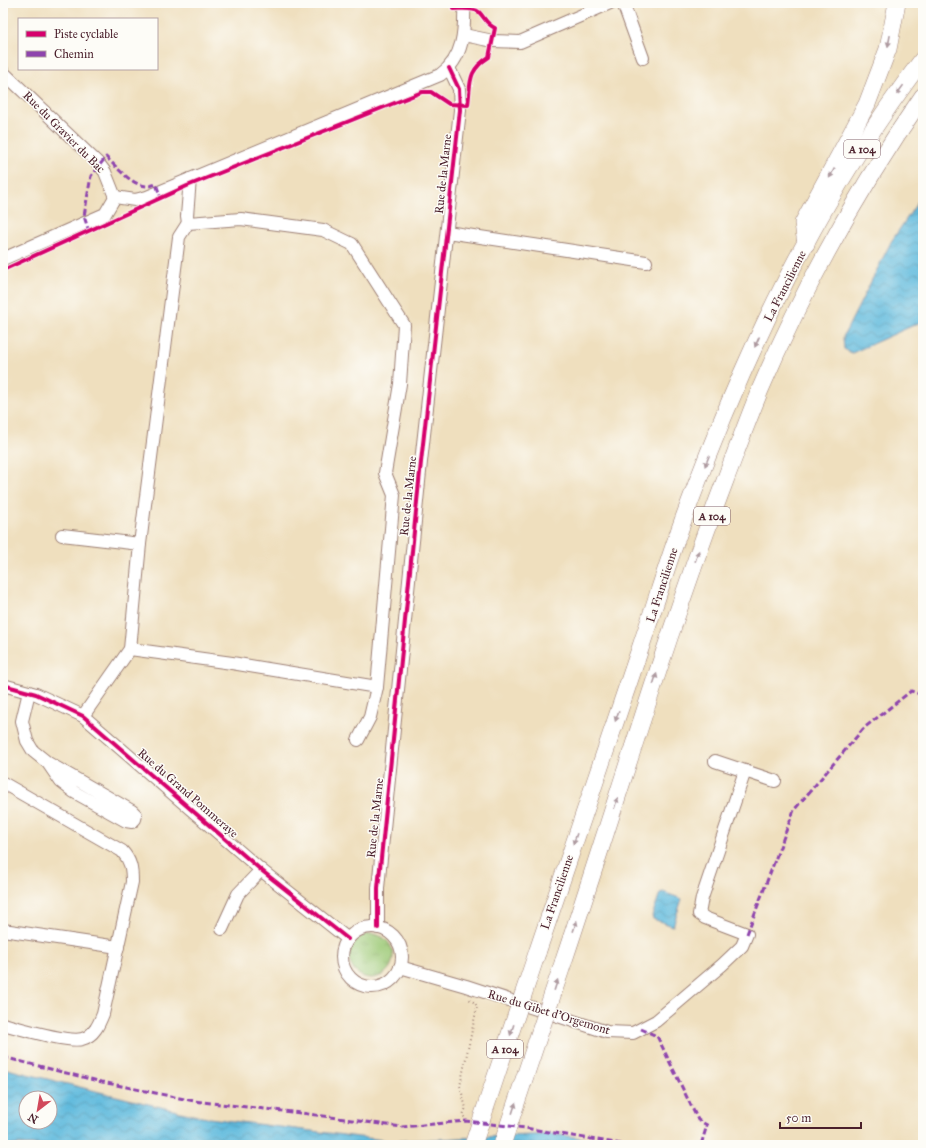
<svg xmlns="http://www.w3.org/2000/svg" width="926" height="1148" font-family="'IM FELL Great Primer',serif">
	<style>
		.grass { fill: url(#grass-tufts); stroke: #737450 }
		.water { fill: url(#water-waves); stroke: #546c84; fill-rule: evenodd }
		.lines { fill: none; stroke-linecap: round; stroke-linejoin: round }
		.minor-casing { stroke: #9c7f74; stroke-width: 14 }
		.highway-casing { stroke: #9c7f74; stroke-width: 18 }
		.path { stroke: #9c7f74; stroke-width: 2; stroke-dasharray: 1 3; stroke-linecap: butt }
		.minor { stroke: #fff; stroke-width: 12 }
		.highway { stroke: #fff; stroke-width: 17 }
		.highway-bridge-casing { stroke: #9c7f74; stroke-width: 18; stroke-linecap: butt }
		.highway-bridge { stroke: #fff; stroke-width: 17 }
		.quiet { stroke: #8e44ad; stroke-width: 3; stroke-dasharray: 6 3; stroke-linecap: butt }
		.cycleway-casing { stroke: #fdfcf7; stroke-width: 6 }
		.cycleway { stroke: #d6006c; stroke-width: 4 }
		.oneway { fill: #ae9aa0 }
		.labels { text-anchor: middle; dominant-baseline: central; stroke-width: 3; stroke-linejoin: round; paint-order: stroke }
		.shield { fill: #fdfcf7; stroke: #806168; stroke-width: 1 }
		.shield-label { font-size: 11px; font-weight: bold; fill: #4a1f2b }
		.street-label { font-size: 12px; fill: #4a1f2b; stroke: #fdfcf7 }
	</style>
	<defs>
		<pattern id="grass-tufts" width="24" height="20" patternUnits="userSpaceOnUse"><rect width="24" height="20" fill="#9cc976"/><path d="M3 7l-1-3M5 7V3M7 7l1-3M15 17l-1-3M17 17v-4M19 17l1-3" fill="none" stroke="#88ac66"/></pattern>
		<pattern id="water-waves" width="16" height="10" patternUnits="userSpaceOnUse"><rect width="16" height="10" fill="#5fbadd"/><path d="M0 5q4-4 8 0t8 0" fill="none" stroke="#5097b3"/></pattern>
	</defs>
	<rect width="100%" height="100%" fill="#fdfcf7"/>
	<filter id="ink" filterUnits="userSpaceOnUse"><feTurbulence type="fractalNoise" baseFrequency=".025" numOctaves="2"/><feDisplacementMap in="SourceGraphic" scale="8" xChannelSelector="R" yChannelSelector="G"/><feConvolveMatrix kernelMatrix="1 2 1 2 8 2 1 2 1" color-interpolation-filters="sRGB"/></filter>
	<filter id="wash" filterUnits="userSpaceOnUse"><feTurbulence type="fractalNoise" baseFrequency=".012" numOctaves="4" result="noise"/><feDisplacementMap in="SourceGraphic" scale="16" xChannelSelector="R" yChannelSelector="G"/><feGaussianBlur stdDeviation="0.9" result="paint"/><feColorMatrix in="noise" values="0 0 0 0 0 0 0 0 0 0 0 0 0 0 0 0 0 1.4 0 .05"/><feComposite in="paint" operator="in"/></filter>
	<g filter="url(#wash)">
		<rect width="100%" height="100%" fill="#efdfbe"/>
		<circle class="grass" cx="371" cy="956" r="22"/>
		<g class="water">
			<path d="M 923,194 L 923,321 L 852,353 L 844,349 L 843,337 L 891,242 Z"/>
			<path d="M 663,892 L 682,899 L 673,926 L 653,919 L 652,916 L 660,893 Z"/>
			<path d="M 3,1068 L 201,1117 L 391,1141 L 554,1134 L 601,1141 L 620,1145 L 3,1145 ZM 26,1098 L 50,1098 L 50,1122 L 26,1122 Z"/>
		</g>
	</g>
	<g filter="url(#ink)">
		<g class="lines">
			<g class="minor-casing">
				<g id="minor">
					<path d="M 623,3 L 643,58"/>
					<path d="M 464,35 L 493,41 L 520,42 L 610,3"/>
					<path d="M 3,72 L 99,164 L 105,172 L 115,197"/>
					<path d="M 115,197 L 135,200 L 147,197 L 440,75 C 464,58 465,30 464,3"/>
					<path d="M 188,223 L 187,216 L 190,179"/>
					<path d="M 447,232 L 646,262"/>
					<path d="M 3,259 L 105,214 L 115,197"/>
					<path d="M 62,535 L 140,544"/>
					<path d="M 130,649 L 140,544 L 179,237 L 188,223 L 241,219 L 323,230 L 352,244 L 404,325 L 400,384 L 385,473 L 394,495 L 377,687 L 370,717 L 358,740"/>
					<path d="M 3,685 L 36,694 L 83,716 L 261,870 L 348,939"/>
					<path d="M 29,692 L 22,721 L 27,741 L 33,751 L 48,763 L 61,782 L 74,792 L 126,821 L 132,822 L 135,819 L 136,815 L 132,811 L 48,763"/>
					<path d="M 83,716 L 130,649 L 232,663 L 377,687"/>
					<path d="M 715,761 L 775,781"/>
					<path d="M 3,783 L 122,851 C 131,861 132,869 132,882 L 103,1014 C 99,1024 94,1036 82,1039 C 68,1043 19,1028 3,1024"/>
					<circle cx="372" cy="957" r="30"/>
					<path d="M 378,928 L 378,888 L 421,462 L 460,110 L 459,89 L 449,68"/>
					<path d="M 222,929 L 238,894 L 261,870"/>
					<path d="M 3,930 L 118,947"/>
					<path d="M 400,967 L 466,986 L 607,1032 L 633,1033 L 656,1021 L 722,965 L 742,946 L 747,934 L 705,918 L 699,914 L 702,898 L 745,771"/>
				</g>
			</g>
			<g class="highway-casing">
				<g id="highway">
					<path d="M 806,244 L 803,223 L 867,104 L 888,49 L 897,3"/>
					<path d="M 537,953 C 571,850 606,748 641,646 C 656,602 669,558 685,515 C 744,355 819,195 923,59"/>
					<path d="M 563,963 C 617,802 665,638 726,478 C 737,449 748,419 760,390 C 804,287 859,188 923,96"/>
				</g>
			</g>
			<path class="path" d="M 466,1121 L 463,1115 L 466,1108 L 460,1086 L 477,1007 L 475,1003 L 469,999"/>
			<use href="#minor" class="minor"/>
			<use href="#highway" class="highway"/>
			<g class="highway-bridge-casing">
				<g id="highway-bridge">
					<path d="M 473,1145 L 537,953"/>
					<path d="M 502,1145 L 563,963"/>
				</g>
			</g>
			<use href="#highway-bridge" class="highway-bridge"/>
			<g class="quiet">
				<path d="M 89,232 L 84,216 L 91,176 L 106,157 C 119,169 137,193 156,184 L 161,198"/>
				<path d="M 747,934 L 794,810 L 864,728 L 911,691 L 923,695"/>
				<path d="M 641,1029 L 657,1036 L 698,1120 L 707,1125 L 701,1145"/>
				<path d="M 3,1057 L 102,1082 L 194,1101 L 301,1113 L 402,1127 L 466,1121 L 525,1128 L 627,1145"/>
			</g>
			<g class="cycleway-casing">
				<g id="cycleway">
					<path d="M 3,270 L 187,186 L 422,92 L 431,92 L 449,104 L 468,105 C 471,82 467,71 489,57 L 495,28 C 486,24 485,18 479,12 C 473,7 460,9 453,9 L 453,3"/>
					<path d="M 3,685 L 36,694 L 83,716 L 261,870 L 348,939"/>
					<path d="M 378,928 L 378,888 L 421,462 L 460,110 L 459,89 L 449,68"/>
				</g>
			</g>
			<use href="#cycleway" class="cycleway"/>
		</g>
		<defs><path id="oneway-solid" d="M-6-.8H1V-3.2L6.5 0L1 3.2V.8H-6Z"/></defs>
		<g class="oneway">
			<use href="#oneway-solid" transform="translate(889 41) rotate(101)"/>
			<use href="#oneway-solid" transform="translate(900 90) rotate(126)"/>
			<use href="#oneway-solid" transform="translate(832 173) rotate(119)"/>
			<use href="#oneway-solid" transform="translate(757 342) rotate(114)"/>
			<use href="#oneway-solid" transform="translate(707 461) rotate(112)"/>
			<use href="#oneway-solid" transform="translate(697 556) rotate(-71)"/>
			<use href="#oneway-solid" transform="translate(655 679) rotate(-72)"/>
			<use href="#oneway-solid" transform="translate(617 716) rotate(109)"/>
			<use href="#oneway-solid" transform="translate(616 803) rotate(-72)"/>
			<use href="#oneway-solid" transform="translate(575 839) rotate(109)"/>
			<use href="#oneway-solid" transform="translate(575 926) rotate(-71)"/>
			<use href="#oneway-solid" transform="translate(556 985) rotate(-72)"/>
			<use href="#oneway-solid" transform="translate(512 1030) rotate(108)"/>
			<use href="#oneway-solid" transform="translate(514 1108) rotate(-72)"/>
		</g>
	</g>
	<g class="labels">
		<g class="shield">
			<rect x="844" y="140" width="36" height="18" rx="3"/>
			<rect x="694" y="507" width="36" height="18" rx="3"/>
			<rect x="487" y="1040" width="36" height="18" rx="3"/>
		</g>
		<g class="shield-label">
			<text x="862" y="149">A 104</text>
			<text x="712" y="516">A 104</text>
			<text x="505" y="1049">A 104</text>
		</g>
		<g class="street-label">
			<text transform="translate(64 132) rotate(45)">Rue du Gravier du Bac</text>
			<text transform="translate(443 174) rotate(-84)">Rue de la Marne</text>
			<text transform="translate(785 286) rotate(-63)">La Francilienne</text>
			<text transform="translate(408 496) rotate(-84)">Rue de la Marne</text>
			<text transform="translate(662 585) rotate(-72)">La Francilienne</text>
			<text transform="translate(188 793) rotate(41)">Rue du Grand Pommeraye</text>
			<text transform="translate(375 818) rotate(-84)">Rue de la Marne</text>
			<text transform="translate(557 892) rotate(-71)">La Francilienne</text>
			<text transform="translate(549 1012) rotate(17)">Rue du Gibet d'Orgemont</text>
		</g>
	</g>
	<rect width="926" height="1148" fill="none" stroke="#fdfcf7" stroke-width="16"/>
	<rect x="18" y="18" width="140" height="52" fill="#fdfcf7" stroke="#b5a4a5"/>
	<rect x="26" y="31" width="20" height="6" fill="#d6006c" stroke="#b5a4a5"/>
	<text x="54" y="38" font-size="12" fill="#4a1f2b">Piste cyclable</text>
	<rect x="26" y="51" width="20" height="6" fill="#8e44ad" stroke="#b5a4a5"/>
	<text x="54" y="58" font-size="12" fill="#4a1f2b">Chemin</text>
	<g transform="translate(38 1110) rotate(211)"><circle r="19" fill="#fdfcf7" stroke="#b5a4a5"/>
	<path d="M0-3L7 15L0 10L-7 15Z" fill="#d1495b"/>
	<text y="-6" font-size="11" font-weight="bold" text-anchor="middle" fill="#4a1f2b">N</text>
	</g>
	<path d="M780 1122v6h81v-6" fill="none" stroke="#4a1f2b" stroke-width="2"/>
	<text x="786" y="1122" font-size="12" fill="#4a1f2b" stroke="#fdfcf7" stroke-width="3" paint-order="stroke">50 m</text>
</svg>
